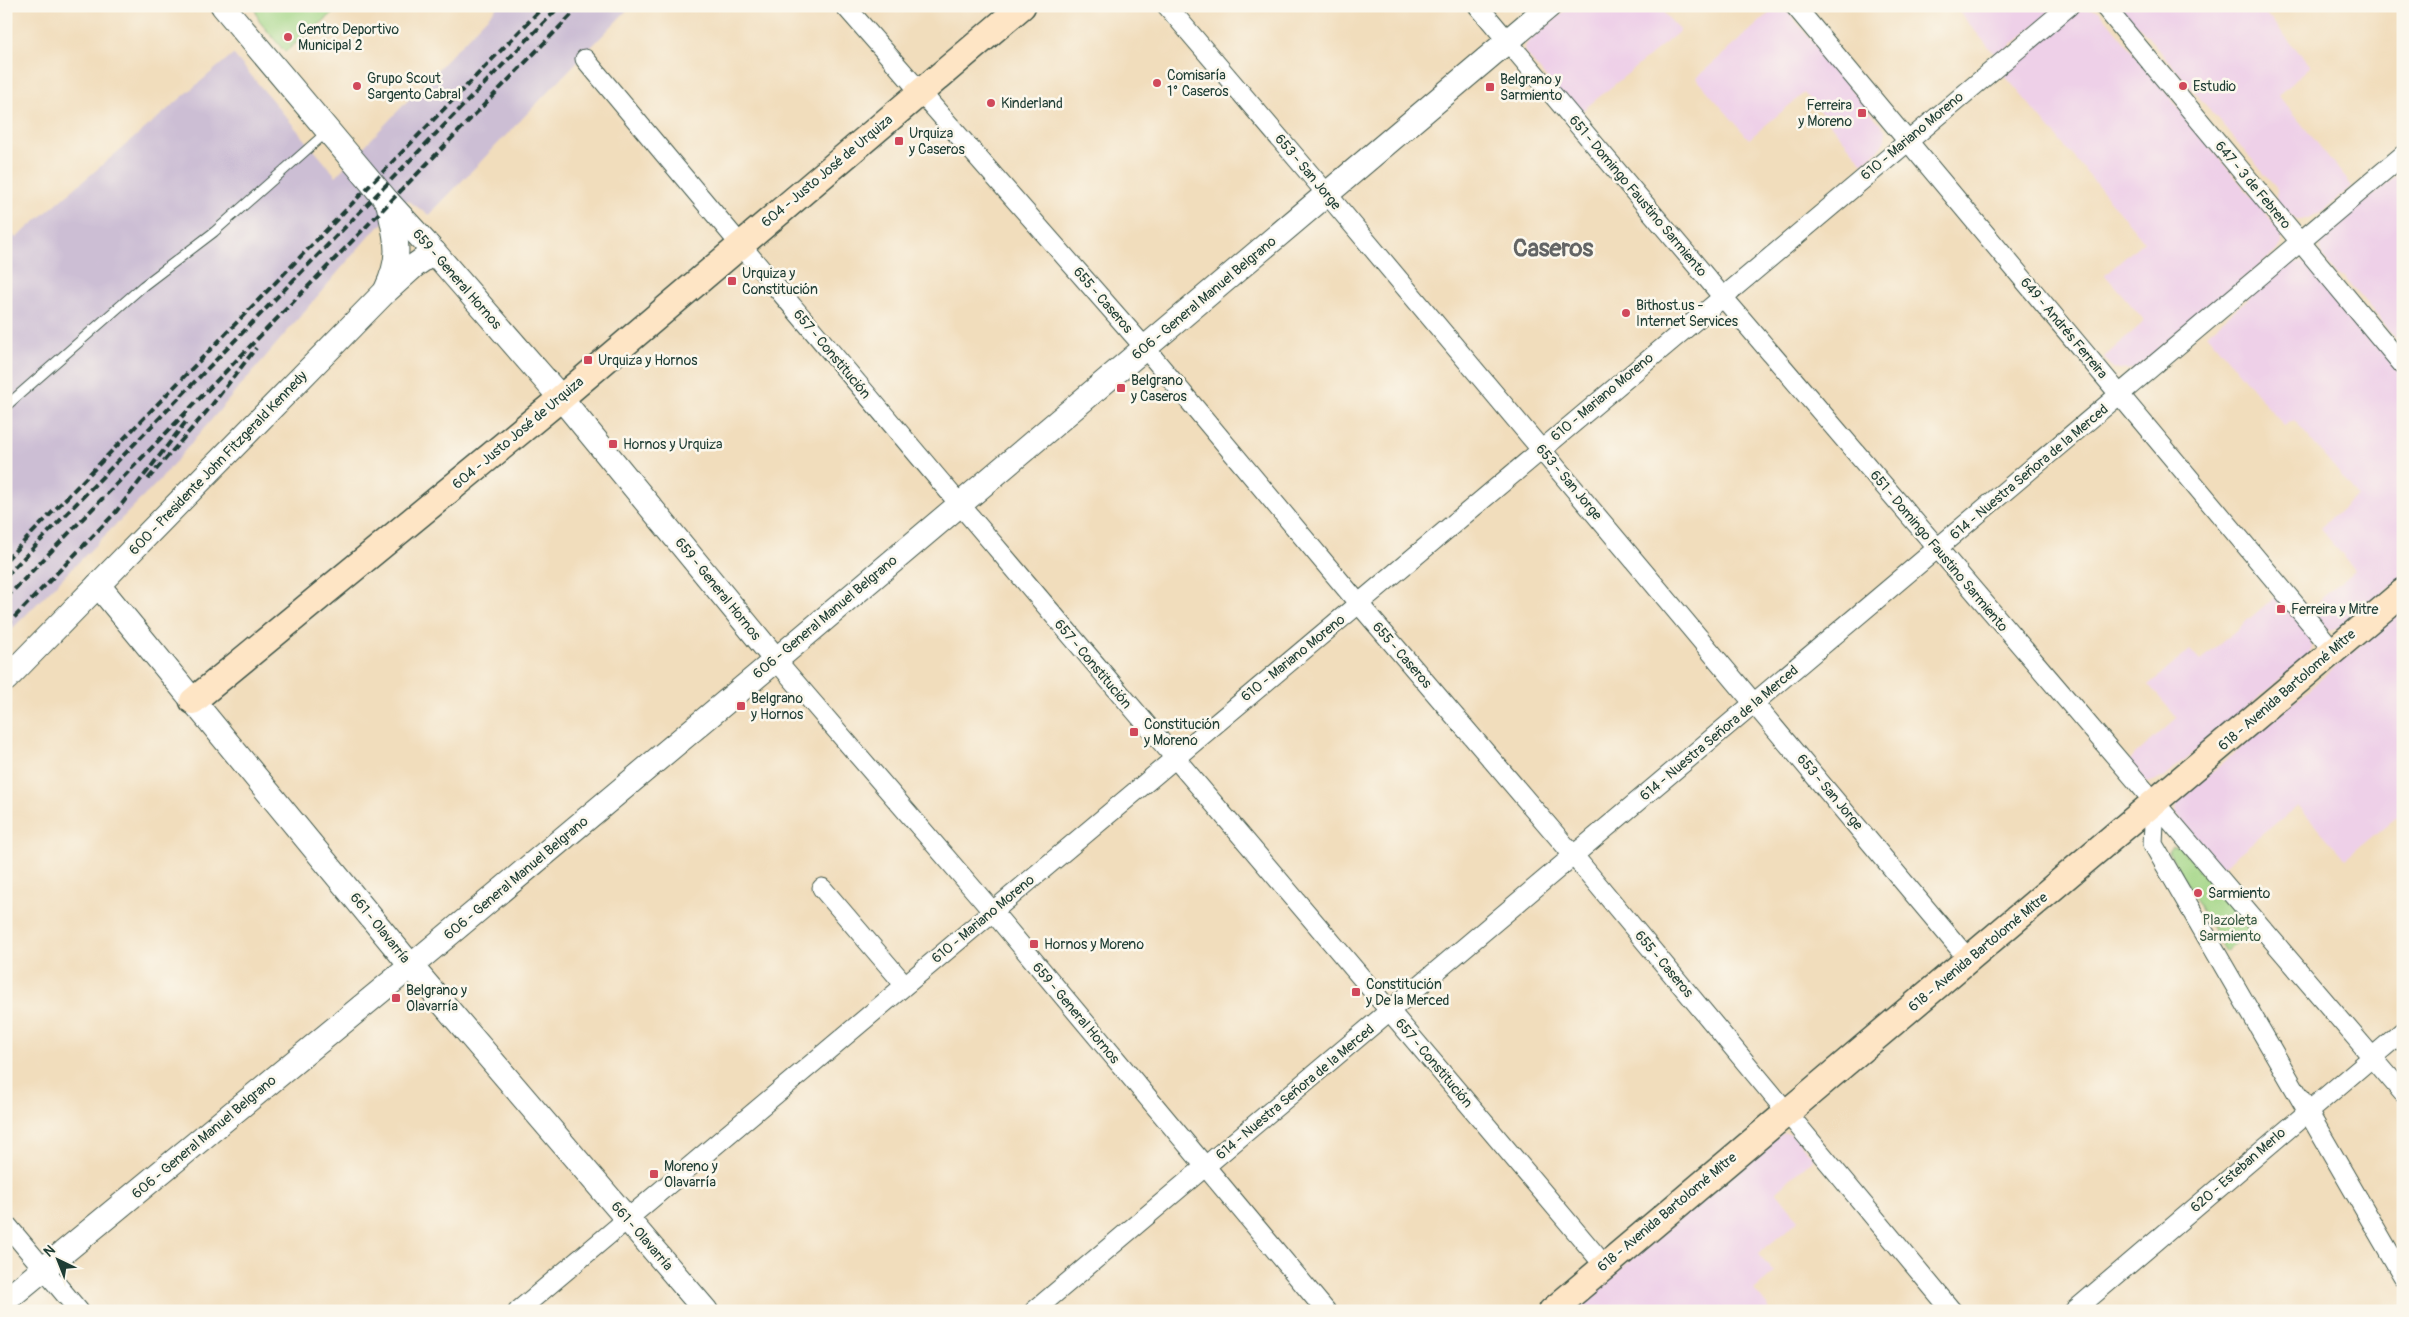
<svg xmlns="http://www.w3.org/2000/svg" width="2409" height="1317" font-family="Pangolin,sans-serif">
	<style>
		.built { fill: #eed0e8 }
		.industrial { fill: #ccbed4 }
		.green { fill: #a2d585; stroke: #60895c }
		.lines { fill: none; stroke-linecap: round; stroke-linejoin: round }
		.service-casing { stroke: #3e5548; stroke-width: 11 }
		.minor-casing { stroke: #3e5548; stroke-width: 21 }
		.tertiary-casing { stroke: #3e5548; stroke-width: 26 }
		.secondary-casing { stroke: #3e5548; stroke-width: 29 }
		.service { stroke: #fff; stroke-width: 9 }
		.minor { stroke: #fff; stroke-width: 19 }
		.tertiary { stroke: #fff; stroke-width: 24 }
		.secondary { stroke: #fee5c5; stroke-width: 26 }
		.rail { stroke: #1f3d34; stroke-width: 4; stroke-dasharray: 8 4; stroke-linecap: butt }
		.poi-dot { fill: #d1495b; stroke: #fbf7ec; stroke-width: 2 }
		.labels { text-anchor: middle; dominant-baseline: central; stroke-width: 5; stroke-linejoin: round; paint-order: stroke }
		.poi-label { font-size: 14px; fill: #1f3d34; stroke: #fbf7ec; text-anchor: start }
		.street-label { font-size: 14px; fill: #1f3d34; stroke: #fbf7ec }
		.park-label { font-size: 14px; fill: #395b44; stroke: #fbf7ec }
		.town-label { font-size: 24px; font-weight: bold; fill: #636565; stroke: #fbf7ec }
	</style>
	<rect width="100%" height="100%" fill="#fbf7ec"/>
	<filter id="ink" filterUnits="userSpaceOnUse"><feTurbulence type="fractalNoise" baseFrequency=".02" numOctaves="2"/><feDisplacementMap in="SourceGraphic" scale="10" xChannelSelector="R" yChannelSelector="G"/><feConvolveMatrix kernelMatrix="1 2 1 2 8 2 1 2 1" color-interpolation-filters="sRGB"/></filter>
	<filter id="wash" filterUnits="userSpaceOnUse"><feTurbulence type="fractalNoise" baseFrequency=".0096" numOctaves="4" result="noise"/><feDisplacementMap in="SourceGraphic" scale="20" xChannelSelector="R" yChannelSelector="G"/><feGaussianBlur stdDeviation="1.12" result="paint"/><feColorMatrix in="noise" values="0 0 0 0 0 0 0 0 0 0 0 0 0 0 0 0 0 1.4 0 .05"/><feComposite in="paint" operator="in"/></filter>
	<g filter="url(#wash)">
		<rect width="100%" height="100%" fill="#f1ddbc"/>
		<g class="built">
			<path d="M 1570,6 L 1671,6 L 1664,13 L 1680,31 L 1577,115 L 1524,51 L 1526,44 Z"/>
			<path d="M 1768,6 L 1783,6 L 1886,131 L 1885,140 L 1879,150 L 1863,163 L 1804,93 L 1749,139 L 1696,78 L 1772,11 Z"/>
			<path d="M 1954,6 L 2058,6 L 1997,57 Z"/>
			<path d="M 2113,6 L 2259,6 L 2311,66 L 2278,95 L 2352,186 L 2320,213 L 2308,219 L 2297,219 L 2289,214 L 2276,201 L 2277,189 L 2138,25 L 2127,22 Z"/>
			<path d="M 2079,8 L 2099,11 L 2282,234 L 2282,244 L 2278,250 L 2136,368 L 2127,370 L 2113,368 L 2104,357 L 2145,321 L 2105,275 L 2144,241 L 2001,71 L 2073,10 Z"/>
			<path d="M 2402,171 L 2403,172 L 2403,346 L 2344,277 L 2336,274 L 2322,256 L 2320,243 L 2326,234 Z"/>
			<path d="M 2302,261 L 2311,265 L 2403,374 L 2403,577 L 2342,627 L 2332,630 L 2325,628 L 2309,609 L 2355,570 L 2320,528 L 2358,495 L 2294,420 L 2284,426 L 2207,334 L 2288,264 Z"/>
			<path d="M 2277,595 L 2307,630 L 2311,639 L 2312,648 L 2306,658 L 2163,778 L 2147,783 L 2127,762 L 2177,718 L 2149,685 L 2190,650 L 2200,661 Z"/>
			<path d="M 2403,609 L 2403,811 L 2345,859 L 2298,805 L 2220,869 L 2176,814 L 2177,802 Z"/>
			<path d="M 1785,1133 L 1794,1136 L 1814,1158 L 1776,1191 L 1799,1220 L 1758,1254 L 1774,1273 L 1754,1290 L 1771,1311 L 1571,1311 L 1779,1135 Z"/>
		</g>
		<path class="industrial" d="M 498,6 L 631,6 L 429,215 L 407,200 L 369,236 L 158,482 L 6,635 L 6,228 L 16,238 L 233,54 L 336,176 Z"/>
		<g class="green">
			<path d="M 254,6 L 342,6 L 285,52 L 259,21 Z"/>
			<path d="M 2171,846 L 2179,846 L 2252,929 L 2225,952 L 2169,852 Z"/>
		</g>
	</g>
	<g filter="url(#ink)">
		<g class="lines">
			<g class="service-casing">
				<path id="service" d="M 6,406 L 143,286 L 214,232 L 328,131"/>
			</g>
			<g class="minor-casing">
				<g id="minor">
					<path d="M 845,6 L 1145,348 L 1359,604 L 1574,856 L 1952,1311"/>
					<path d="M 1167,6 L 1327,194 L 1969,960"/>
					<path d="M 1478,6 L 1722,296 L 2403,1093"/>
					<path d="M 1795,6 L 2333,650"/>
					<path d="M 2104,6 L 2403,365"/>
					<path d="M 585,59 C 922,464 1266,862 1604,1265"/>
					<path d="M 776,660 L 993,912 L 1326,1311"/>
					<path d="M 2155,804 L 2153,844 L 2403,1276"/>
					<path d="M 822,888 L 904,984"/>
					<path d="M 6,1224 L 79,1311"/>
					<path d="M 518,1311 L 2069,6"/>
					<path d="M 1034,1311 L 2403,155"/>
					<path d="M 2074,1311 L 2403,1031"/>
				</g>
			</g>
			<g class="tertiary-casing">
				<g id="tertiary">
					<path d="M 223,6 L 388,202 L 434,252 L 561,398 L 776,660"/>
					<path d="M 386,290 C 403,254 396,239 388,202"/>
					<path d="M 98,585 L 411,966 L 706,1311"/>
					<path d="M 6,679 L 383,294 L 414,266 L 434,252"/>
					<path d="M 6,1300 L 411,966 L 776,660 L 1549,6"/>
				</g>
			</g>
			<g class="secondary-casing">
				<g id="secondary">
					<path d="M 193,701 L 561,398 L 1022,6"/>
					<path d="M 1552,1311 L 2403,592"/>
				</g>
			</g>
			<use href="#service" class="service"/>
			<use href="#minor" class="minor"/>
			<use href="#tertiary" class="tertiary"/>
			<use href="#secondary" class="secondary"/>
			<g class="rail">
				<path d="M 148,479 L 208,410 L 256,348"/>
				<path d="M 6,560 L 544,6"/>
				<path d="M 6,576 L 560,6"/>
				<path d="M 6,598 L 580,6"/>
				<path d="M 6,626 L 115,513 L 188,419"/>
			</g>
		</g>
	</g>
	<g class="poi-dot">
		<circle cx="288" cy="37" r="5"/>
		<circle cx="1157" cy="83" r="5"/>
		<circle cx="357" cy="86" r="5"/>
		<circle cx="2183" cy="86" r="5"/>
		<rect x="1485" y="82" width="10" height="10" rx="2.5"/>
		<circle cx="991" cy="103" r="5"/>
		<rect x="1857" y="108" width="10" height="10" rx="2.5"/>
		<rect x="894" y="136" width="10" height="10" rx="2.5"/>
		<rect x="727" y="276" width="10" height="10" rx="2.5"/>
		<circle cx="1626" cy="313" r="5"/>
		<rect x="583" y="355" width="10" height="10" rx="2.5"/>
		<rect x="1116" y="383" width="10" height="10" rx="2.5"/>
		<rect x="608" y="439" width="10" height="10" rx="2.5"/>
		<rect x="2276" y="604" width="10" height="10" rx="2.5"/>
		<rect x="736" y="701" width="10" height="10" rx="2.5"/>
		<rect x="1129" y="727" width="10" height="10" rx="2.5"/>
		<circle cx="2198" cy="893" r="5"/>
		<rect x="1029" y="939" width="10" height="10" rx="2.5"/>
		<rect x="1351" y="987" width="10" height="10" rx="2.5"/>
		<rect x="391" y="993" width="10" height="10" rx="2.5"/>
		<rect x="649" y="1169" width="10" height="10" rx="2.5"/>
	</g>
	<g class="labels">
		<g class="poi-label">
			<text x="298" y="29">Centro Deportivo<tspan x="298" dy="16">Municipal 2</tspan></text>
			<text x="1167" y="75">Comisaría<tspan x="1167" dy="16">1° Caseros</tspan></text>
			<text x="367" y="78">Grupo Scout<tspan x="367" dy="16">Sargento Cabral</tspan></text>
			<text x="1500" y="79">Belgrano y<tspan x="1500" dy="16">Sarmiento</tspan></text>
			<text x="2193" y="86">Estudio</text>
			<text x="1001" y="103">Kinderland</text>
			<text x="1852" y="105" text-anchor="end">Ferreira<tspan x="1852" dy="16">y Moreno</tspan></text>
			<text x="909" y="133">Urquiza<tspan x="909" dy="16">y Caseros</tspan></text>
			<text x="742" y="273">Urquiza y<tspan x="742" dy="16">Constitución</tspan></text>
			<text x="1636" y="305">Bithost.us -<tspan x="1636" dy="16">Internet Services</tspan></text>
			<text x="598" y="360">Urquiza y Hornos</text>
			<text x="1131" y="380">Belgrano<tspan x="1131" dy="16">y Caseros</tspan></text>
			<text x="623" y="444">Hornos y Urquiza</text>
			<text x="2291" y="609">Ferreira y Mitre</text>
			<text x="751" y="698">Belgrano<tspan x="751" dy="16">y Hornos</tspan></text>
			<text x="1144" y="724">Constitución<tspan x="1144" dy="16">y Moreno</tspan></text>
			<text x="2208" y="893">Sarmiento</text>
			<text x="1044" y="944">Hornos y Moreno</text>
			<text x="1366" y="984">Constitución<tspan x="1366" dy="16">y De la Merced</tspan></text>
			<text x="406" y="990">Belgrano y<tspan x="406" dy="16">Olavarría</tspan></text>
			<text x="664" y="1166">Moreno y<tspan x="664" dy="16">Olavarría</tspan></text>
		</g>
		<g class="street-label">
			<text transform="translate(1912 136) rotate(-40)">610 - Mariano Moreno</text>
			<text transform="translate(827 171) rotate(-40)">604 - Justo José de Urquiza</text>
			<text transform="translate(1308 172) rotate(50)">653 - San Jorge</text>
			<text transform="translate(2253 185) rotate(50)">647 - 3 de Febrero</text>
			<text transform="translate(1638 196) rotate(50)">651 - Domingo Faustino Sarmiento</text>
			<text transform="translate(457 279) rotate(49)">659 - General Hornos</text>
			<text transform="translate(1204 298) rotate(-40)">606 - General Manuel Belgrano</text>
			<text transform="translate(1103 300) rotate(49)">655 - Caseros</text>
			<text transform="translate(2064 328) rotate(50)">649 - Andrés Ferreira</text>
			<text transform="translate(832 354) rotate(50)">657 - Constitución</text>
			<text transform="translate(1602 397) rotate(-40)">610 - Mariano Moreno</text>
			<text transform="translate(518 433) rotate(-40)">604 - Justo José de Urquiza</text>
			<text transform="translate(218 463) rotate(-46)">600 - Presidente John Fitzgerald Kennedy</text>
			<text transform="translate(2029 472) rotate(-40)">614 - Nuestra Señora de la Merced</text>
			<text transform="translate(1569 482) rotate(50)">653 - San Jorge</text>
			<text transform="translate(1939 551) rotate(50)">651 - Domingo Faustino Sarmiento</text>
			<text transform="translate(718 589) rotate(51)">659 - General Hornos</text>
			<text transform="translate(825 617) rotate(-40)">606 - General Manuel Belgrano</text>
			<text transform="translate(1402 655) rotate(49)">655 - Caseros</text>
			<text transform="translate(1293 658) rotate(-39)">610 - Mariano Moreno</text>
			<text transform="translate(1093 664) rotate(50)">657 - Constitución</text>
			<text transform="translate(2287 690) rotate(-41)">618 - Avenida Bartolomé Mitre</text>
			<text transform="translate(1719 733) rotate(-40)">614 - Nuestra Señora de la Merced</text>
			<text transform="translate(1830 792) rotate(50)">653 - San Jorge</text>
			<text transform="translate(516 878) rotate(-40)">606 - General Manuel Belgrano</text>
			<text transform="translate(983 919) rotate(-40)">610 - Mariano Moreno</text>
			<text transform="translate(380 928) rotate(51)">661 - Olavarría</text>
			<text transform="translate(1978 952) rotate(-40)">618 - Avenida Bartolomé Mitre</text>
			<text transform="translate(1664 964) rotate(50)">655 - Caseros</text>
			<text transform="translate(1076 1013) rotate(50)">659 - General Hornos</text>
			<text transform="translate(1434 1063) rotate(50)">657 - Constitución</text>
			<text transform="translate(1295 1092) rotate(-40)">614 - Nuestra Señora de la Merced</text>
			<text transform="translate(204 1137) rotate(-40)">606 - General Manuel Belgrano</text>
			<text transform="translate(2238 1170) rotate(-41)">620 - Esteban Merlo</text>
			<text transform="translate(1667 1212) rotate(-40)">618 - Avenida Bartolomé Mitre</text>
			<text transform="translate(642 1236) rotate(49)">661 - Olavarría</text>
		</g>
		<g class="park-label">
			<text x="2230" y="920">Plazoleta<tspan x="2230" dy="16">Sarmiento</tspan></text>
		</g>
		<g class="town-label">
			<text x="1553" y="248">Caseros</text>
		</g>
	</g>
	<rect width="2409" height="1317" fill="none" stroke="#fbf7ec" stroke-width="25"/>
	<g transform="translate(58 1260) rotate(317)" stroke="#fbf7ec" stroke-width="4" paint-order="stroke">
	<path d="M0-4L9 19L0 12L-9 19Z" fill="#1f3d34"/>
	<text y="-8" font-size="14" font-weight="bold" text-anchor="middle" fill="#1f3d34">N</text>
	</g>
</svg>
